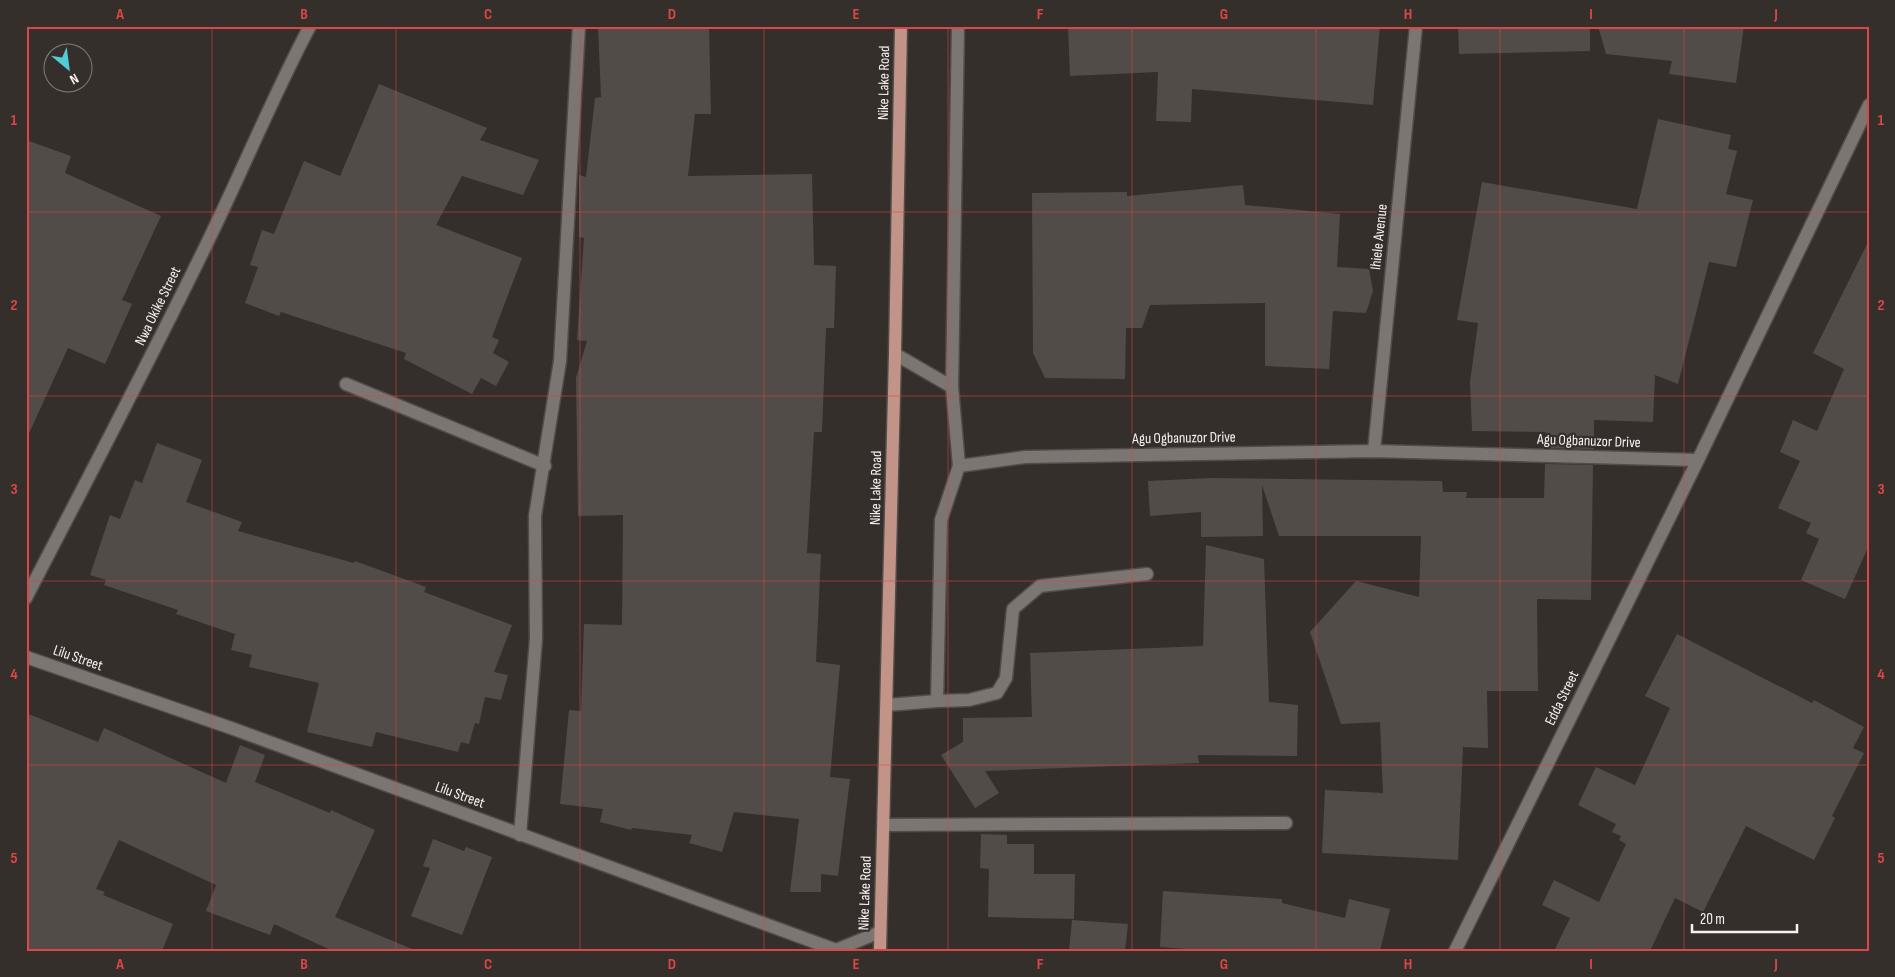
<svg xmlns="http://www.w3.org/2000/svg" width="1895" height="977" font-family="'Sofia Sans Condensed',sans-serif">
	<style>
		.building { fill: #524c48 }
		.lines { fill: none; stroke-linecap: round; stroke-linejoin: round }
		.lane-casing { stroke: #514c49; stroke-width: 15 }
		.street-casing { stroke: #514c49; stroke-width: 15 }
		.primary-casing { stroke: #514c49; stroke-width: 15 }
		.lane { stroke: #7c7672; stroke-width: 12 }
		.street { stroke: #7c7672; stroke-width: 12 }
		.primary { stroke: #c29488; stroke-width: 12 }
		.grid { fill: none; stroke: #db4646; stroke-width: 1; stroke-opacity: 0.55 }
		.labels { text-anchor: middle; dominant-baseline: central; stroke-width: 4.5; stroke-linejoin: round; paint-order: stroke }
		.street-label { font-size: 15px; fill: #f6f2f0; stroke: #352f2c }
		.neatline { fill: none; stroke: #db4646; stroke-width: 2 }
		.grid-label { font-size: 16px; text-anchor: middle; font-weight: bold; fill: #db4646 }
	</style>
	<rect width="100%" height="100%" fill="#352f2c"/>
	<g class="building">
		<path d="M 598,26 L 709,26 L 711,114 L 695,114 L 688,176 L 812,174 L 814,265 L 836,266 L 834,328 L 826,328 L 822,432 L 814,432 L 807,553 L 821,554 L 816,662 L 840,665 L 830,777 L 850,779 L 838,876 L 821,874 L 821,892 L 790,892 L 799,819 L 734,812 L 722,852 L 689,843 L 692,835 L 632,828 L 631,830 L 600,822 L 603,809 L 560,804 L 569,710 L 581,711 L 584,624 L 622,625 L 623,515 L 578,516 L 576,378 L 587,341 L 577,340 L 584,238 L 579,237 L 579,175 L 586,177 L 595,98 L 601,97 Z"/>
		<path d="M 1068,26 L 1380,26 L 1373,105 L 1192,89 L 1191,122 L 1156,121 L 1158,72 L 1070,76 Z"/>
		<path d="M 1458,26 L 1590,26 L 1590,51 L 1459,54 Z"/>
		<path d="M 1598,26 L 1744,26 L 1736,83 L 1669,74 L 1672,61 L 1606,54 Z"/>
		<path d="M 379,84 L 487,128 L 480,140 L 539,160 L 523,195 L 462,176 L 436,225 L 522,258 L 492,337 L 499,340 L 493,353 L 509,362 L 496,386 L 481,378 L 472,394 L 404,359 L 406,353 L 281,312 L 279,316 L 245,303 L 258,267 L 250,265 L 262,230 L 274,234 L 304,161 L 340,176 Z"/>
		<path d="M 1658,119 L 1731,135 L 1728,149 L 1737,151 L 1726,194 L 1753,200 L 1736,267 L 1709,262 L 1678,384 L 1655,375 L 1653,422 L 1594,420 L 1594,449 L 1545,448 L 1546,432 L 1472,431 L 1470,382 L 1478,323 L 1457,320 L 1482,182 L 1637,209 Z"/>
		<path d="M 26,140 L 71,156 L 65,173 L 161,216 L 122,300 L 132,304 L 105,364 L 68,348 L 26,440 Z"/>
		<path d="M 1243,185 L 1245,205 L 1340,214 L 1337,267 L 1369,269 L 1373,291 L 1366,313 L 1333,311 L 1329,369 L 1265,366 L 1265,303 L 1150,305 L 1142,328 L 1126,328 L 1125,379 L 1045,378 L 1033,353 L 1032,193 L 1127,192 L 1127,196 Z"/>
		<path d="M 1869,240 L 1869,545 L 1845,599 L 1801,580 L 1819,539 L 1806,533 L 1811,523 L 1778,508 L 1800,461 L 1780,452 L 1793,420 L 1817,431 L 1844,369 L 1813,353 Z"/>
		<path d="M 157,443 L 202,460 L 186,502 L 242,522 L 238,531 L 354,563 L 355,561 L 426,587 L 424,592 L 512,625 L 494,672 L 508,675 L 501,700 L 485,697 L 479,724 L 475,723 L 469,744 L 461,742 L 458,752 L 376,732 L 372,747 L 307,732 L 319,683 L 249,667 L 252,655 L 231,650 L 235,634 L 176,614 L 178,610 L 104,585 L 106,580 L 90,575 L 110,515 L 120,519 L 135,480 L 142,483 Z"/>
		<path d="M 1545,464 L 1593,465 L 1591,600 L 1537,599 L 1538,691 L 1487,691 L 1488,748 L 1463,747 L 1458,860 L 1322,853 L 1325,790 L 1383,793 L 1380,722 L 1341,724 L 1310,632 L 1356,581 L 1419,597 L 1421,536 L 1279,536 L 1262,485 L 1263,536 L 1201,537 L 1201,512 L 1150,516 L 1148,481 L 1212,478 L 1442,481 L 1443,492 L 1467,492 L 1466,498 L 1544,498 Z"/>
		<path d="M 1206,545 L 1264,559 L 1269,702 L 1298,705 L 1297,756 L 1198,755 L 1199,763 L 985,771 L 999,793 L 975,808 L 941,755 L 963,742 L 963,718 L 1032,717 L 1030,653 L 1203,646 Z"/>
		<path d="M 1677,634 L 1812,703 L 1814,700 L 1864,727 L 1853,748 L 1864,753 L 1832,816 L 1835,818 L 1814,860 L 1746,826 L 1703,912 L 1675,898 L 1650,951 L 1554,951 L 1570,918 L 1542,905 L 1554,880 L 1599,902 L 1626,844 L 1619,840 L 1621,836 L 1612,832 L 1616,824 L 1578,805 L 1596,767 L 1635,785 L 1670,708 L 1645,696 Z"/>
		<path d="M 26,713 L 98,742 L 104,728 L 226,783 L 240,745 L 265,755 L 255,782 L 330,813 L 331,810 L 375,830 L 335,917 L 417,951 L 333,951 L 274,924 L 270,935 L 206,911 L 216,885 L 119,840 L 96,889 L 105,892 L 103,895 L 173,924 L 162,951 L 26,951 Z"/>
		<path d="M 981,834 L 1007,835 L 1007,844 L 1034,844 L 1034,874 L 1075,874 L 1074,919 L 988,917 L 989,869 L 980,868 Z"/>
		<path d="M 433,839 L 464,851 L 466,847 L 492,857 L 462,935 L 411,916 L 430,868 L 423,866 Z"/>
		<path d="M 1163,891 L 1282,899 L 1282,903 L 1345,918 L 1349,899 L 1390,909 L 1380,951 L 1211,951 L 1160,947 Z"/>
		<path d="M 1072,920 L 1128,924 L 1125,951 L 1069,951 Z"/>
	</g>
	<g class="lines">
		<g class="lane-casing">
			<path id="lane" d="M 937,701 L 969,700 L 997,693 L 1006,678 L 1013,609 L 1040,586 L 1147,574"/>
		</g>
		<g class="street-casing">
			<g id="street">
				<path d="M 895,354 L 952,387 L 959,466"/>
				<path d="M 346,384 L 545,466"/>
				<path d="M 952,387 L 958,26"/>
				<path d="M 1374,451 L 1416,26"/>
				<path d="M 26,598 C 88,478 151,359 210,237 C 244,167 273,96 310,26"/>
				<path d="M 26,657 L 231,728 L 836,950 L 880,932"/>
				<path d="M 887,705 L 937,701 L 941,520 L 959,466 L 1025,457 L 1374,451 L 1698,460"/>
				<path d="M 884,825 L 1286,823"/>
				<path d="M 520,835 L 536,639 L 535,516 L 560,361 L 579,26"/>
				<path d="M 1455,951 L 1698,460 L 1869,105"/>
			</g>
		</g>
		<g class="primary-casing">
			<path id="primary" d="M 880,951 L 895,354 L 901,26"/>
		</g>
		<use href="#lane" class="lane"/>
		<use href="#street" class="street"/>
		<use href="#primary" class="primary"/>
	</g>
	<path class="grid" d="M 212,26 L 212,951M 396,26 L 396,951M 580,26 L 580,951M 764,26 L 764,951M 948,26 L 948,951M 1132,26 L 1132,951M 1316,26 L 1316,951M 1500,26 L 1500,951M 1684,26 L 1684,951M 26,212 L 1869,212M 26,396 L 1869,396M 26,581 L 1869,581M 26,765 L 1869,765"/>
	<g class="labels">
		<g class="street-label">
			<text transform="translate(884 83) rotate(-89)">Nike Lake Road</text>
			<text transform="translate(1379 237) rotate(-84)">Ihiele Avenue</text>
			<text transform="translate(158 306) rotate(-64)">Nwa Okike Street</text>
			<text transform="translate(1184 438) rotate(-1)">Agu Ogbanuzor Drive</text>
			<text transform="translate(1589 441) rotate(2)">Agu Ogbanuzor Drive</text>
			<text transform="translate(876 488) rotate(-89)">Nike Lake Road</text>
			<text transform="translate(78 658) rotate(19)">Lilu Street</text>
			<text transform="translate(1562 698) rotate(-64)">Edda Street</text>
			<text transform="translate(460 795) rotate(20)">Lilu Street</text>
			<text transform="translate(865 893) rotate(-88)">Nike Lake Road</text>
		</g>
	</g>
	<rect width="1895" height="977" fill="none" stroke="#352f2c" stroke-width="55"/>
	<g transform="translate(68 68) rotate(151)"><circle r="24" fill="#352f2c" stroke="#827d7a"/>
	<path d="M0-4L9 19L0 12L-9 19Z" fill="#51ccd3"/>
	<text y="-8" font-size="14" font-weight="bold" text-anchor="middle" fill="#f6f2f0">N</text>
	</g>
	<path d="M1692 924v8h105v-8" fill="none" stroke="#f6f2f0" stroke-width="2.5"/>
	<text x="1700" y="924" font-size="15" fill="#f6f2f0" stroke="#352f2c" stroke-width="4" paint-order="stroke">20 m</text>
	<rect x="28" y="28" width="1840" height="922" class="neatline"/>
	<g class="grid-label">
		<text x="120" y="19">A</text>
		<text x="304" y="19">B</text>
		<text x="488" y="19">C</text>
		<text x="672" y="19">D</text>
		<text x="856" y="19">E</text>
		<text x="1040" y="19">F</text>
		<text x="1224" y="19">G</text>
		<text x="1408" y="19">H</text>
		<text x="1591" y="19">I</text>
		<text x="1776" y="19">J</text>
		<text x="14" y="125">1</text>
		<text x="1881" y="125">1</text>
		<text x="14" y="310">2</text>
		<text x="1881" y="310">2</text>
		<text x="14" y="494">3</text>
		<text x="1881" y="494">3</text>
		<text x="14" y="679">4</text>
		<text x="1881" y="679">4</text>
		<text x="14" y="863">5</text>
		<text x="1881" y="863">5</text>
		<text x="120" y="969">A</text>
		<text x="304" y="969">B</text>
		<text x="488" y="969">C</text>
		<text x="672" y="969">D</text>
		<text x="856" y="969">E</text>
		<text x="1040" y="969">F</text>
		<text x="1224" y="969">G</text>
		<text x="1408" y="969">H</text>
		<text x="1591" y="969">I</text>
		<text x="1776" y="969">J</text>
	</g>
</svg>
